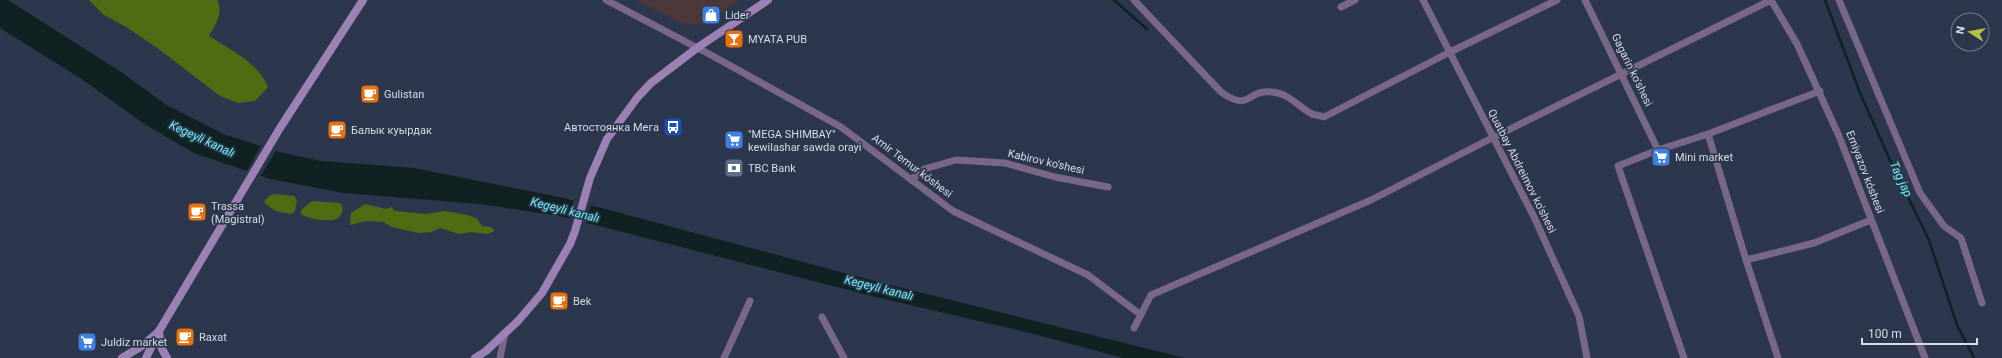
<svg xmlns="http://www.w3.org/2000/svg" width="2002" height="358" font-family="Roboto,sans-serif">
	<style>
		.commercial { fill: #4d3839 }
		.forest { fill: #4f6c12 }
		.water { fill: #102122 }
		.pier { fill: #2c364c }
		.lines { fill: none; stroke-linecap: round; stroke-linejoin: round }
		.stream { stroke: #102122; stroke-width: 2.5 }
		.street { stroke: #786787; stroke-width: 7 }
		.secondary { stroke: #9c81b4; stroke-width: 8 }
		.labels { text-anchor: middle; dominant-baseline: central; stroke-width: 3.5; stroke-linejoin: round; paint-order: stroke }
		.poi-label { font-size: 11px; fill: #d5dcea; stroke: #2c364c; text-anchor: start }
		.street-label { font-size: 11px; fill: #d5dcea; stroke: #2c364c }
		.water-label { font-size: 12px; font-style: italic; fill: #6af2f9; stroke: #2c364c }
	</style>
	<rect width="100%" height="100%" fill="#2c364c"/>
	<path class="commercial" d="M 636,0 L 739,0 L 704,24 L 686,25 Z"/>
	<g class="forest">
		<path d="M 89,0 L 217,0 C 224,13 215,25 209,36 C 230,50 258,62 268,87 L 255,101 L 238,103 L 220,96 L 160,50 L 128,28 L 104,15 Z"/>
		<path d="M 275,194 L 294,196 L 297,200 L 295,211 L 291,214 C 277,211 275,213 264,202 L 269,196 Z"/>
		<path d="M 312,201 L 340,203 L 343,208 C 342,212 341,217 336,219 C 328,222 308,219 301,214 L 301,210 Z"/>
		<path d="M 365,204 L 386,209 L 391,207 L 395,211 L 426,214 L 444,211 L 467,215 L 476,218 L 482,226 L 491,227 L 495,231 L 487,234 L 472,232 L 459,234 L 440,228 L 431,232 L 418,233 L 392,227 L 383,222 L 367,221 L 350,225 L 351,213 Z"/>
	</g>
	<path class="water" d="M 0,0 L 8,0 L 121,72 L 165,104 L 223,134 L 280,152 L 321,161 L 414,168 L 564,198 L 878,282 L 1185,358 L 1123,358 L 1034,334 L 872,296 L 560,216 L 480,204 L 344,193 L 270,179 L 194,153 L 146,125 L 80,78 L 0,28 Z"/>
	<g class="pier">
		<path d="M 262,144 L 277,149 L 260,177 L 246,172 Z"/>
		<path d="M 574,198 L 591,203 L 586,224 L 569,220 Z"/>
	</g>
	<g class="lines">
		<g class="stream">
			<path d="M 1114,0 L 1147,29"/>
			<path d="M 1825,0 L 1860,93 L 1890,160 L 1929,240 L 1957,325 L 1974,358"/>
		</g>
		<g class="street">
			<path d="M 606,0 L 711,55 L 841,127 L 953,211 L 1088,275 L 1141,315"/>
			<path d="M 1134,0 L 1221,92 C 1251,113 1246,89 1272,92 C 1289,93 1298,107 1312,114 C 1316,115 1321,116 1324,117 L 1450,52 L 1557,0"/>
			<path d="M 1423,0 L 1534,217 L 1579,316 L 1587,358"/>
			<path d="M 1585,0 L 1658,150"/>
			<path d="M 1771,0 L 1797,44 L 1839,136 L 1925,358"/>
			<path d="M 1839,0 L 1920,193 L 1944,226 L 1961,238 L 1982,303"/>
			<path d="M 1341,7 L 1355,0"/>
			<path d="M 1708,134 L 1746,260 L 1778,358"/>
			<path d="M 911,180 L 924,169 L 956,160 L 1005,163 L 1055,177 L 1108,187"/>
			<path d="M 1746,260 L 1814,243 L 1871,220"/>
			<path d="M 822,317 L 844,358"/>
			<path d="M 1134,328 L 1151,295 L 1371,200 L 1492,138 L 1771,0"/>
			<path d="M 500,358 L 505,333"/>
			<path d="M 724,358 L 750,301"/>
			<path d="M 1684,358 L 1618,166 L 1658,150 L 1708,134 L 1820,91"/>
		</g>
		<g class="secondary">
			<path d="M 159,331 L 161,347 L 167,358"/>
			<path d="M 122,358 L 142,346 L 157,333"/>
			<path d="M 146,358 L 159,331 L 280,128 L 363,0"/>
			<path d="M 475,358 L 486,351 L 518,321 L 542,293 L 570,244 L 575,231 L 590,178 L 607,139 L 637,98 L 651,83 L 697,48 L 768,0"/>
		</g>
	</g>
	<defs>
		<g id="shop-square" transform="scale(1)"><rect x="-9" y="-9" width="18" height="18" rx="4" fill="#3f7fe0" stroke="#2c364c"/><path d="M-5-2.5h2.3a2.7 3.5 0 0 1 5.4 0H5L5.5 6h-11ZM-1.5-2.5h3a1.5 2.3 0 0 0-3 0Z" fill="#fff"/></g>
		<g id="bar-square" transform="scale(1)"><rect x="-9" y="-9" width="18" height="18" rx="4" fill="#e8710a" stroke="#2c364c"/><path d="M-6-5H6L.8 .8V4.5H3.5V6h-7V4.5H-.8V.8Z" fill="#fff"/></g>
		<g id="cafe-square" transform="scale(1)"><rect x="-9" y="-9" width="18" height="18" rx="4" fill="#e8710a" stroke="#2c364c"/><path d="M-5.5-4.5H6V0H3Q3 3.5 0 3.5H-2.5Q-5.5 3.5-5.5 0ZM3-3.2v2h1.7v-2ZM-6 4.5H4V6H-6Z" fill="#fff"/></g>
		<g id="bus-square" transform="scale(1)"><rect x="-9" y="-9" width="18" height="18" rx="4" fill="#1a4fb4" stroke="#2c364c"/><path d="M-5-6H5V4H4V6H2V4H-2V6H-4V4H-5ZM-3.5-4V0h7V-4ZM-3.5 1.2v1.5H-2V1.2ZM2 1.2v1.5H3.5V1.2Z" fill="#fff"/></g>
		<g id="supermarket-square" transform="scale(1)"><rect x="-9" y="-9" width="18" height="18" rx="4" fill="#3f7fe0" stroke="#2c364c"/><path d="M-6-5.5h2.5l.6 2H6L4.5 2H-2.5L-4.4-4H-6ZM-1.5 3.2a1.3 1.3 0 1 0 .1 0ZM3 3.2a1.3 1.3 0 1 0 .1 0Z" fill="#fff"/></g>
		<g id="bank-square" transform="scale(1)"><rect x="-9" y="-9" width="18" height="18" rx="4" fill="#5c6f8a" stroke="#2c364c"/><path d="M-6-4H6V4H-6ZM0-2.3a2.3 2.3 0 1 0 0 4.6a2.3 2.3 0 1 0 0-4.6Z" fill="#fff"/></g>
	</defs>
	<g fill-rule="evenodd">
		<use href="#shop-square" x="711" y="15"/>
		<use href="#bar-square" x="734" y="39"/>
		<use href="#cafe-square" x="370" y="94"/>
		<use href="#bus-square" x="673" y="127"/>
		<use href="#cafe-square" x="337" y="130"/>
		<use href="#supermarket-square" x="734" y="140"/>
		<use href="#supermarket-square" x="1661" y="157"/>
		<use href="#bank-square" x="734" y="168"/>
		<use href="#cafe-square" x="197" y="212"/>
		<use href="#cafe-square" x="559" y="301"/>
		<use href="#cafe-square" x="185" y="337"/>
		<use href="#supermarket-square" x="87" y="342"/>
	</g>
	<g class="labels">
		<g class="poi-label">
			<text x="725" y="15">Lider</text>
			<text x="748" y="39">MYATA PUB</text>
			<text x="384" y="94">Gulistan</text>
			<text x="659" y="127" text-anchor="end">Автостоянка Мега</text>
			<text x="351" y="130">Балык куырдак</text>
			<text x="748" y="134">"MEGA SHIMBAY"<tspan x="748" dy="13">kewilashar sawda orayi</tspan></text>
			<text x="1675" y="157">Mini market</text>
			<text x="748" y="168">TBC Bank</text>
			<text x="211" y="206">Trassa<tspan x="211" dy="13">(Magistral)</tspan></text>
			<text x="573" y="301">Bek</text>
			<text x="199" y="337">Raxat</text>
			<text x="101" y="342">Juldiz market</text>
		</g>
		<g class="street-label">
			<text transform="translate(1632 70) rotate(64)">Gagarin ko'shesi</text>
			<text transform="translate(1046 162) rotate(13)">Kabirov ko'shesi</text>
			<text transform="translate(912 166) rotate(37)">Amir Temur kóshesi</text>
			<text transform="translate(1522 171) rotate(63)">Quatbay Abdreimov ko'shesi</text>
			<text transform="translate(1865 172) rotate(69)">Erniyazov kóshesi</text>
		</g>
		<g class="water-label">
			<text transform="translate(202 139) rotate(25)">Kegeyli kanalı</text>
			<text transform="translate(1901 179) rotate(65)">Tag jap</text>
			<text transform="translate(565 210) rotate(14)">Kegeyli kanalı</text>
			<text transform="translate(879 288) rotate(14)">Kegeyli kanalı</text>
		</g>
	</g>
	<g transform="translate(1970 32) rotate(281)"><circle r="19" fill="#2c364c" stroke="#70788b"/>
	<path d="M0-3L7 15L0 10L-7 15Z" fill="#b7c148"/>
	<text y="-6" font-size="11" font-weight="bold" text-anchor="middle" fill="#d5dcea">N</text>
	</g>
	<path d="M1862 338v6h115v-6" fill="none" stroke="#d5dcea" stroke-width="2"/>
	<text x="1868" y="338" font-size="12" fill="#d5dcea" stroke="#2c364c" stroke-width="3" paint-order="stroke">100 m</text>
</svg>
